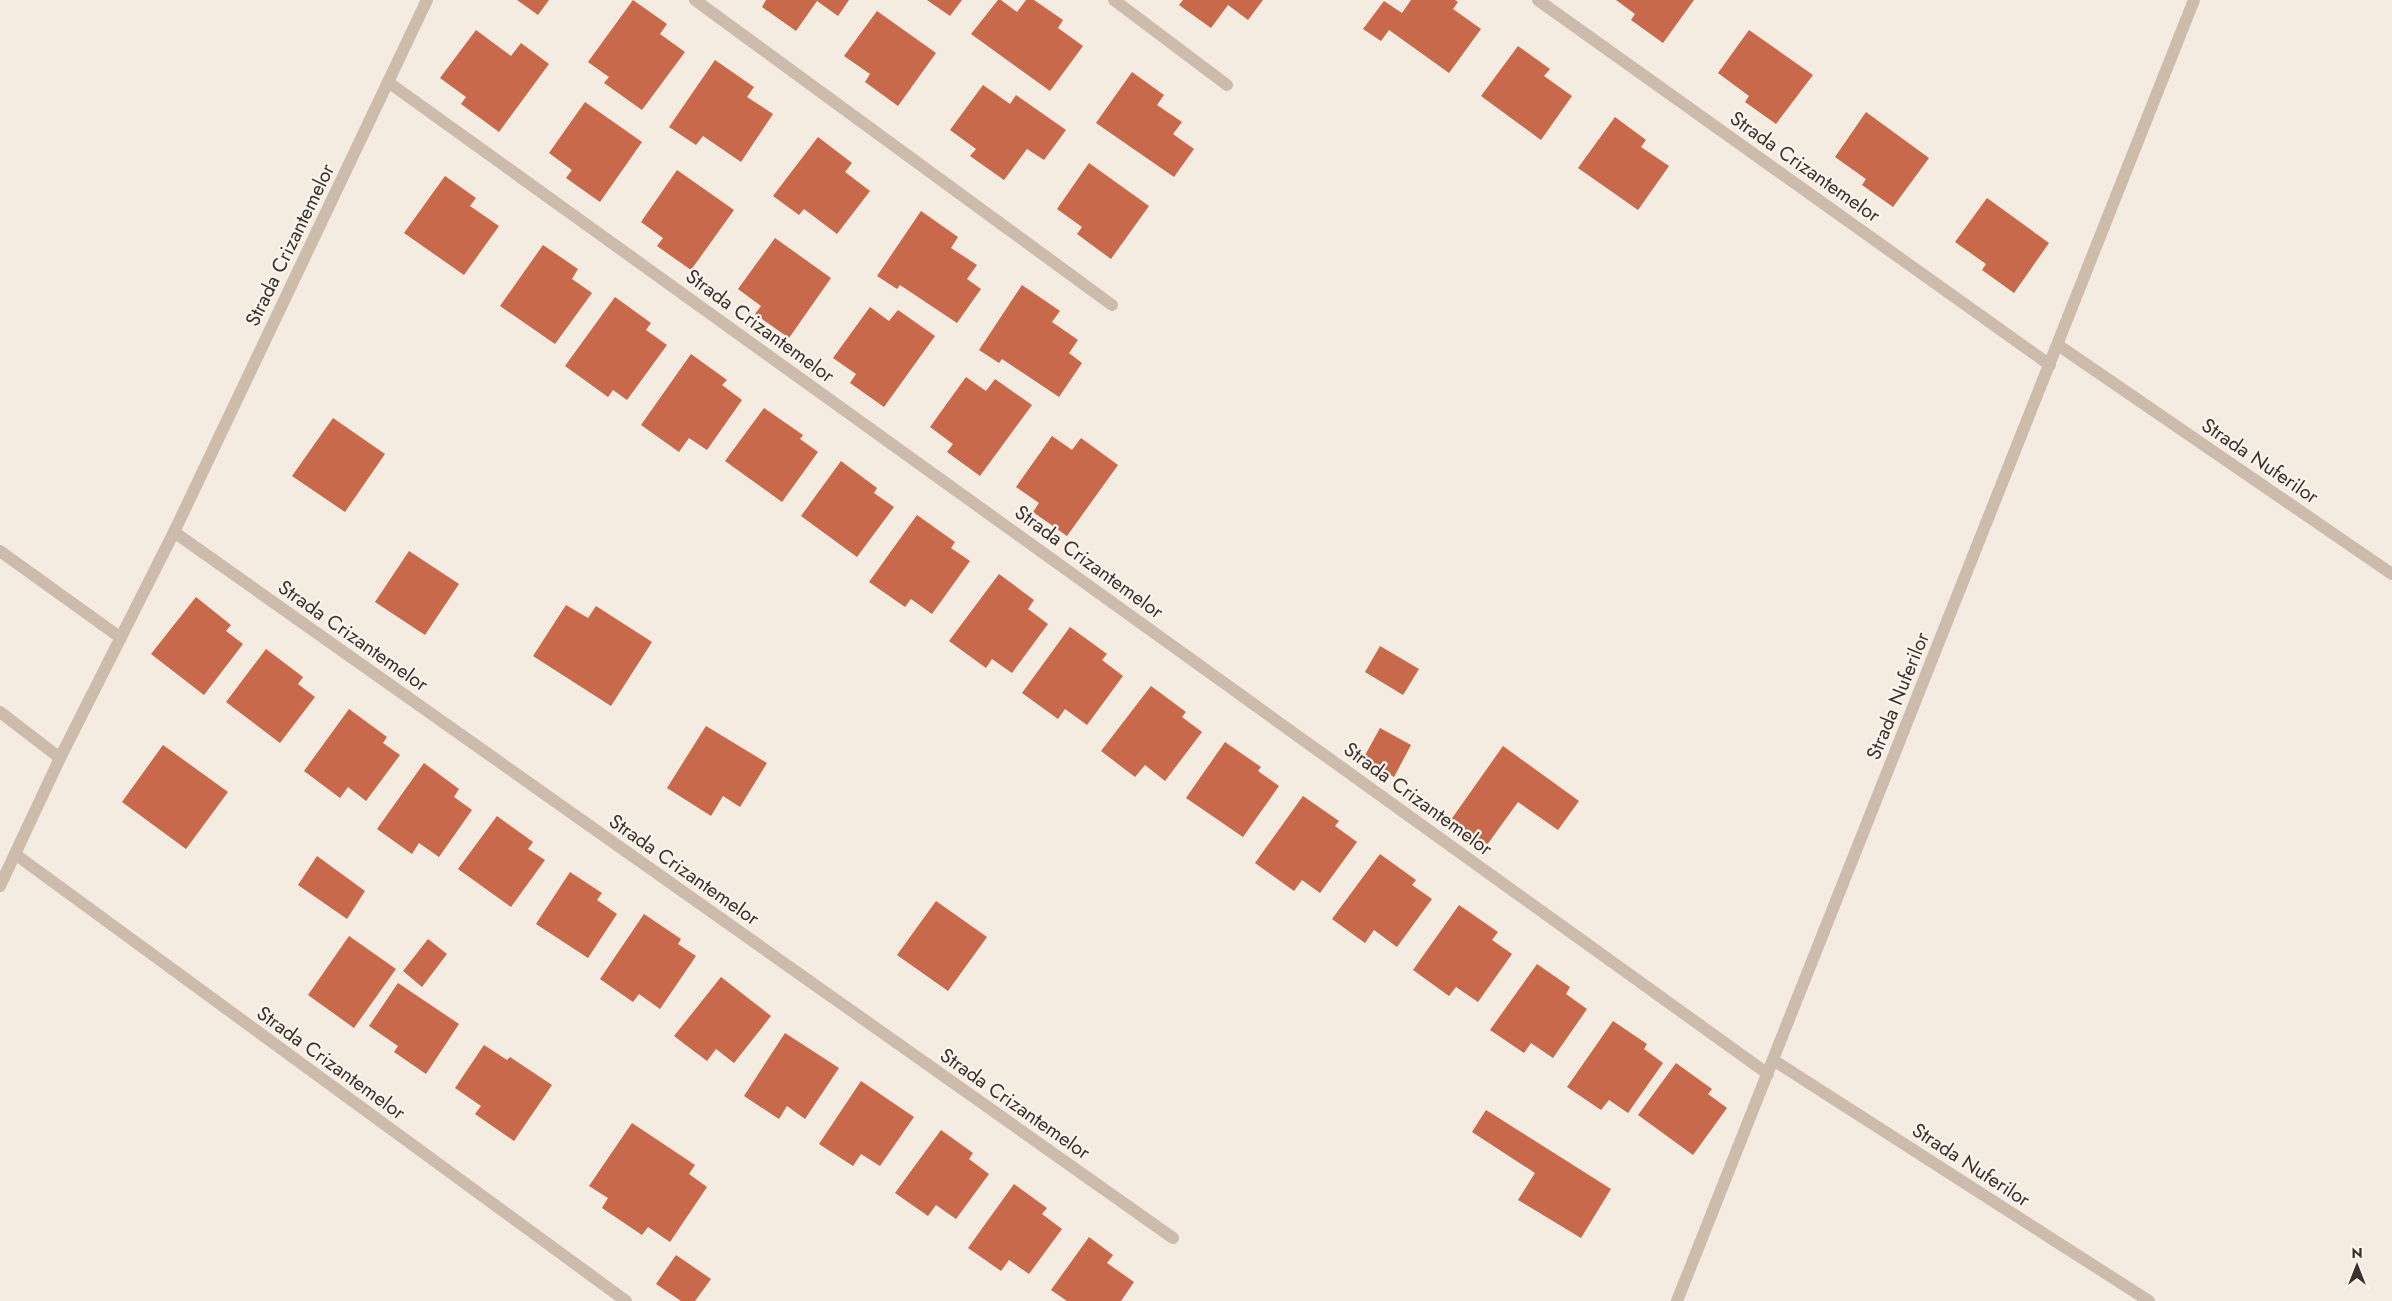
<svg xmlns="http://www.w3.org/2000/svg" width="2392" height="1301" font-family="Jost,sans-serif">
	<style>
		.building { fill: #c8694b }
		.lines { fill: none; stroke-linecap: round; stroke-linejoin: round }
		.minor { stroke: #cdbbac; stroke-width: 12 }
		.labels { text-anchor: middle; dominant-baseline: central; stroke-width: 4.5; stroke-linejoin: round; paint-order: stroke }
		.street-label { font-size: 20px; fill: #3b302b; stroke: #fbf5ee }
	</style>
	<rect width="100%" height="100%" fill="#f4ebe1"/>
	<g class="building">
		<path d="M 517,0 L 549,0 L 538,15 Z"/>
		<path d="M 633,0 L 667,24 L 660,34 L 685,52 L 642,110 L 604,83 L 609,77 L 588,62 Z"/>
		<path d="M 766,0 L 849,0 L 838,16 L 817,1 L 796,31 L 762,7 Z"/>
		<path d="M 927,0 L 962,0 L 950,16 Z"/>
		<path d="M 998,0 L 1001,0 L 1017,12 L 1026,0 L 1034,0 L 1063,20 L 1058,28 L 1083,46 L 1050,91 L 971,34 Z"/>
		<path d="M 1183,0 L 1263,0 L 1248,20 L 1228,5 L 1211,28 L 1179,5 Z"/>
		<path d="M 1411,0 L 1455,0 L 1458,2 L 1453,9 L 1481,29 L 1449,73 L 1389,30 L 1381,41 L 1363,29 L 1384,1 L 1402,13 Z"/>
		<path d="M 1616,0 L 1694,0 L 1663,43 L 1631,20 L 1635,14 Z"/>
		<path d="M 877,11 L 936,53 L 898,106 L 865,82 L 870,74 L 844,56 Z"/>
		<path d="M 476,30 L 511,56 L 521,43 L 549,64 L 499,132 L 461,104 L 466,97 L 440,78 Z"/>
		<path d="M 1749,30 L 1813,75 L 1776,124 L 1745,102 L 1749,96 L 1718,73 Z"/>
		<path d="M 1518,46 L 1550,69 L 1544,76 L 1572,96 L 1541,140 L 1481,96 Z"/>
		<path d="M 715,60 L 754,87 L 747,97 L 773,114 L 741,162 L 703,136 L 696,145 L 669,127 Z"/>
		<path d="M 1132,72 L 1164,95 L 1157,105 L 1182,122 L 1173,134 L 1194,149 L 1174,177 L 1096,123 Z"/>
		<path d="M 983,85 L 1010,104 L 1016,95 L 1066,130 L 1044,160 L 1027,149 L 1004,180 L 970,156 L 976,149 L 950,130 Z"/>
		<path d="M 585,102 L 642,142 L 600,202 L 566,178 L 572,170 L 549,153 Z"/>
		<path d="M 1866,112 L 1929,158 L 1893,207 L 1862,185 L 1866,179 L 1835,157 Z"/>
		<path d="M 1615,117 L 1646,140 L 1641,147 L 1669,166 L 1638,210 L 1578,168 Z"/>
		<path d="M 818,137 L 852,163 L 845,172 L 870,191 L 837,234 L 804,209 L 799,215 L 773,196 Z"/>
		<path d="M 1089,163 L 1149,206 L 1111,259 L 1077,234 L 1082,227 L 1057,209 Z"/>
		<path d="M 677,170 L 734,210 L 691,270 L 657,246 L 663,238 L 641,222 Z"/>
		<path d="M 445,176 L 476,198 L 470,206 L 499,226 L 464,275 L 404,233 Z"/>
		<path d="M 1987,198 L 2049,243 L 2014,293 L 1982,270 L 1986,264 L 1955,242 Z"/>
		<path d="M 921,211 L 958,237 L 951,248 L 977,265 L 967,279 L 981,289 L 957,323 L 900,285 L 897,289 L 877,276 Z"/>
		<path d="M 775,238 L 831,278 L 789,338 L 755,314 L 761,306 L 738,289 Z"/>
		<path d="M 543,245 L 578,269 L 572,279 L 592,293 L 555,344 L 500,306 Z"/>
		<path d="M 1022,285 L 1060,311 L 1052,322 L 1078,340 L 1069,353 L 1082,363 L 1059,397 L 1002,359 L 999,363 L 979,350 Z"/>
		<path d="M 615,297 L 651,323 L 646,330 L 667,345 L 627,400 L 613,390 L 608,397 L 565,366 Z"/>
		<path d="M 870,307 L 889,321 L 898,310 L 935,336 L 884,407 L 850,383 L 856,374 L 833,358 Z"/>
		<path d="M 691,354 L 727,380 L 722,385 L 742,400 L 707,450 L 689,438 L 679,452 L 641,425 Z"/>
		<path d="M 966,377 L 986,391 L 995,379 L 1032,405 L 980,476 L 947,452 L 953,444 L 930,427 Z"/>
		<path d="M 764,408 L 803,435 L 800,439 L 818,452 L 782,502 L 725,461 Z"/>
		<path d="M 333,418 L 385,454 L 345,512 L 292,476 Z"/>
		<path d="M 1052,436 L 1072,450 L 1081,438 L 1118,465 L 1067,536 L 1033,512 L 1039,503 L 1016,487 Z"/>
		<path d="M 841,461 L 877,488 L 874,493 L 894,507 L 857,557 L 801,516 Z"/>
		<path d="M 917,515 L 955,542 L 951,548 L 970,561 L 932,614 L 911,599 L 905,607 L 869,582 Z"/>
		<path d="M 409,551 L 459,584 L 425,635 L 375,602 Z"/>
		<path d="M 999,574 L 1034,600 L 1028,609 L 1048,624 L 1012,673 L 992,659 L 986,668 L 949,641 Z"/>
		<path d="M 196,597 L 231,625 L 226,631 L 243,644 L 204,695 L 151,654 Z"/>
		<path d="M 566,605 L 588,618 L 596,606 L 652,642 L 611,706 L 533,656 Z"/>
		<path d="M 1070,627 L 1107,654 L 1102,660 L 1123,676 L 1087,725 L 1065,709 L 1058,719 L 1022,693 Z"/>
		<path d="M 1380,646 L 1419,669 L 1403,695 L 1365,672 Z"/>
		<path d="M 266,649 L 303,677 L 298,684 L 315,697 L 280,743 L 226,702 Z"/>
		<path d="M 1151,686 L 1186,712 L 1182,717 L 1202,732 L 1165,781 L 1145,765 L 1135,777 L 1101,751 Z"/>
		<path d="M 349,709 L 387,737 L 383,743 L 400,755 L 366,801 L 348,787 L 340,798 L 304,771 Z"/>
		<path d="M 706,726 L 767,763 L 740,807 L 723,796 L 711,816 L 667,788 Z"/>
		<path d="M 1380,728 L 1411,745 L 1394,777 L 1363,759 Z"/>
		<path d="M 1225,742 L 1261,767 L 1258,771 L 1279,786 L 1243,837 L 1186,798 Z"/>
		<path d="M 163,745 L 228,792 L 186,849 L 122,802 Z"/>
		<path d="M 1503,746 L 1579,801 L 1558,830 L 1518,802 L 1484,849 L 1448,824 Z"/>
		<path d="M 424,763 L 459,789 L 454,797 L 472,810 L 439,857 L 419,843 L 412,854 L 377,829 Z"/>
		<path d="M 1303,796 L 1339,821 L 1335,826 L 1357,842 L 1320,893 L 1302,880 L 1294,891 L 1255,863 Z"/>
		<path d="M 497,816 L 533,842 L 528,849 L 545,860 L 511,907 L 458,869 Z"/>
		<path d="M 1380,854 L 1416,880 L 1412,885 L 1432,899 L 1397,947 L 1374,930 L 1365,943 L 1332,919 Z"/>
		<path d="M 317,856 L 365,891 L 347,919 L 298,885 Z"/>
		<path d="M 570,872 L 602,893 L 597,900 L 617,914 L 588,958 L 536,924 Z"/>
		<path d="M 936,901 L 987,937 L 948,991 L 897,955 Z"/>
		<path d="M 1459,905 L 1498,932 L 1492,940 L 1512,954 L 1478,1002 L 1456,987 L 1449,996 L 1413,970 Z"/>
		<path d="M 644,914 L 681,939 L 678,944 L 696,956 L 660,1009 L 639,994 L 633,1002 L 600,979 Z"/>
		<path d="M 349,936 L 396,969 L 354,1028 L 308,995 Z"/>
		<path d="M 428,939 L 447,954 L 422,987 L 403,971 Z"/>
		<path d="M 1537,964 L 1570,987 L 1566,994 L 1587,1009 L 1553,1058 L 1531,1043 L 1524,1053 L 1490,1030 Z"/>
		<path d="M 721,977 L 771,1016 L 734,1063 L 716,1049 L 707,1061 L 674,1036 Z"/>
		<path d="M 398,983 L 459,1024 L 426,1074 L 394,1052 L 398,1046 L 369,1026 Z"/>
		<path d="M 1613,1021 L 1647,1044 L 1644,1049 L 1663,1063 L 1628,1113 L 1609,1100 L 1601,1110 L 1567,1087 Z"/>
		<path d="M 785,1033 L 839,1068 L 805,1119 L 787,1106 L 779,1119 L 744,1096 Z"/>
		<path d="M 484,1045 L 507,1060 L 510,1057 L 552,1085 L 514,1141 L 475,1114 L 481,1106 L 455,1088 Z"/>
		<path d="M 1676,1063 L 1712,1089 L 1708,1094 L 1727,1108 L 1693,1155 L 1638,1115 Z"/>
		<path d="M 861,1081 L 914,1117 L 880,1166 L 861,1154 L 853,1166 L 819,1144 Z"/>
		<path d="M 1486,1110 L 1611,1189 L 1581,1238 L 1518,1200 L 1535,1173 L 1472,1132 Z"/>
		<path d="M 632,1123 L 695,1165 L 689,1174 L 707,1187 L 670,1242 L 648,1227 L 642,1235 L 602,1208 L 608,1198 L 589,1186 Z"/>
		<path d="M 941,1130 L 973,1153 L 969,1159 L 989,1174 L 956,1219 L 936,1205 L 928,1216 L 895,1193 Z"/>
		<path d="M 1014,1184 L 1047,1208 L 1042,1214 L 1062,1229 L 1029,1274 L 1009,1260 L 1001,1271 L 968,1248 Z"/>
		<path d="M 1089,1237 L 1113,1255 L 1107,1263 L 1134,1282 L 1121,1301 L 1067,1301 L 1051,1290 Z"/>
		<path d="M 676,1255 L 711,1279 L 695,1301 L 681,1301 L 656,1284 Z"/>
	</g>
	<g class="lines">
		<g class="minor">
			<path d="M 695,0 L 1112,305"/>
			<path d="M 1114,0 L 1227,85"/>
			<path d="M 1538,0 L 2050,365"/>
			<path d="M 388,82 L 1768,1074"/>
			<path d="M 2058,345 L 2392,574"/>
			<path d="M 174,532 L 1173,1238"/>
			<path d="M 0,551 L 121,638"/>
			<path d="M 0,712 L 60,758"/>
			<path d="M 15,854 L 626,1301"/>
			<path d="M 0,886 L 60,758 L 174,532 L 427,0"/>
			<path d="M 1773,1060 L 2149,1301"/>
			<path d="M 1677,1301 L 2194,0"/>
		</g>
	</g>
	<g class="labels">
		<g class="street-label">
			<text transform="translate(1805 167) rotate(35)">Strada Crizantemelor</text>
			<text transform="translate(290 245) rotate(-64)">Strada Crizantemelor</text>
			<text transform="translate(760 326) rotate(36)">Strada Crizantemelor</text>
			<text transform="translate(2260 461) rotate(34)">Strada Nuferilor</text>
			<text transform="translate(1089 562) rotate(36)">Strada Crizantemelor</text>
			<text transform="translate(353 636) rotate(35)">Strada Crizantemelor</text>
			<text transform="translate(1898 696) rotate(-68)">Strada Nuferilor</text>
			<text transform="translate(1418 799) rotate(36)">Strada Crizantemelor</text>
			<text transform="translate(684 870) rotate(35)">Strada Crizantemelor</text>
			<text transform="translate(331 1063) rotate(36)">Strada Crizantemelor</text>
			<text transform="translate(1015 1104) rotate(35)">Strada Crizantemelor</text>
			<text transform="translate(1971 1165) rotate(33)">Strada Nuferilor</text>
		</g>
	</g>
	<g transform="translate(2357 1266)" stroke="#fbf5ee" stroke-width="4" paint-order="stroke">
	<path d="M0-4L9 19L0 12L-9 19Z" fill="#3b302b"/>
	<text y="-8" font-size="14" font-weight="bold" text-anchor="middle" fill="#3b302b">N</text>
	</g>
</svg>
